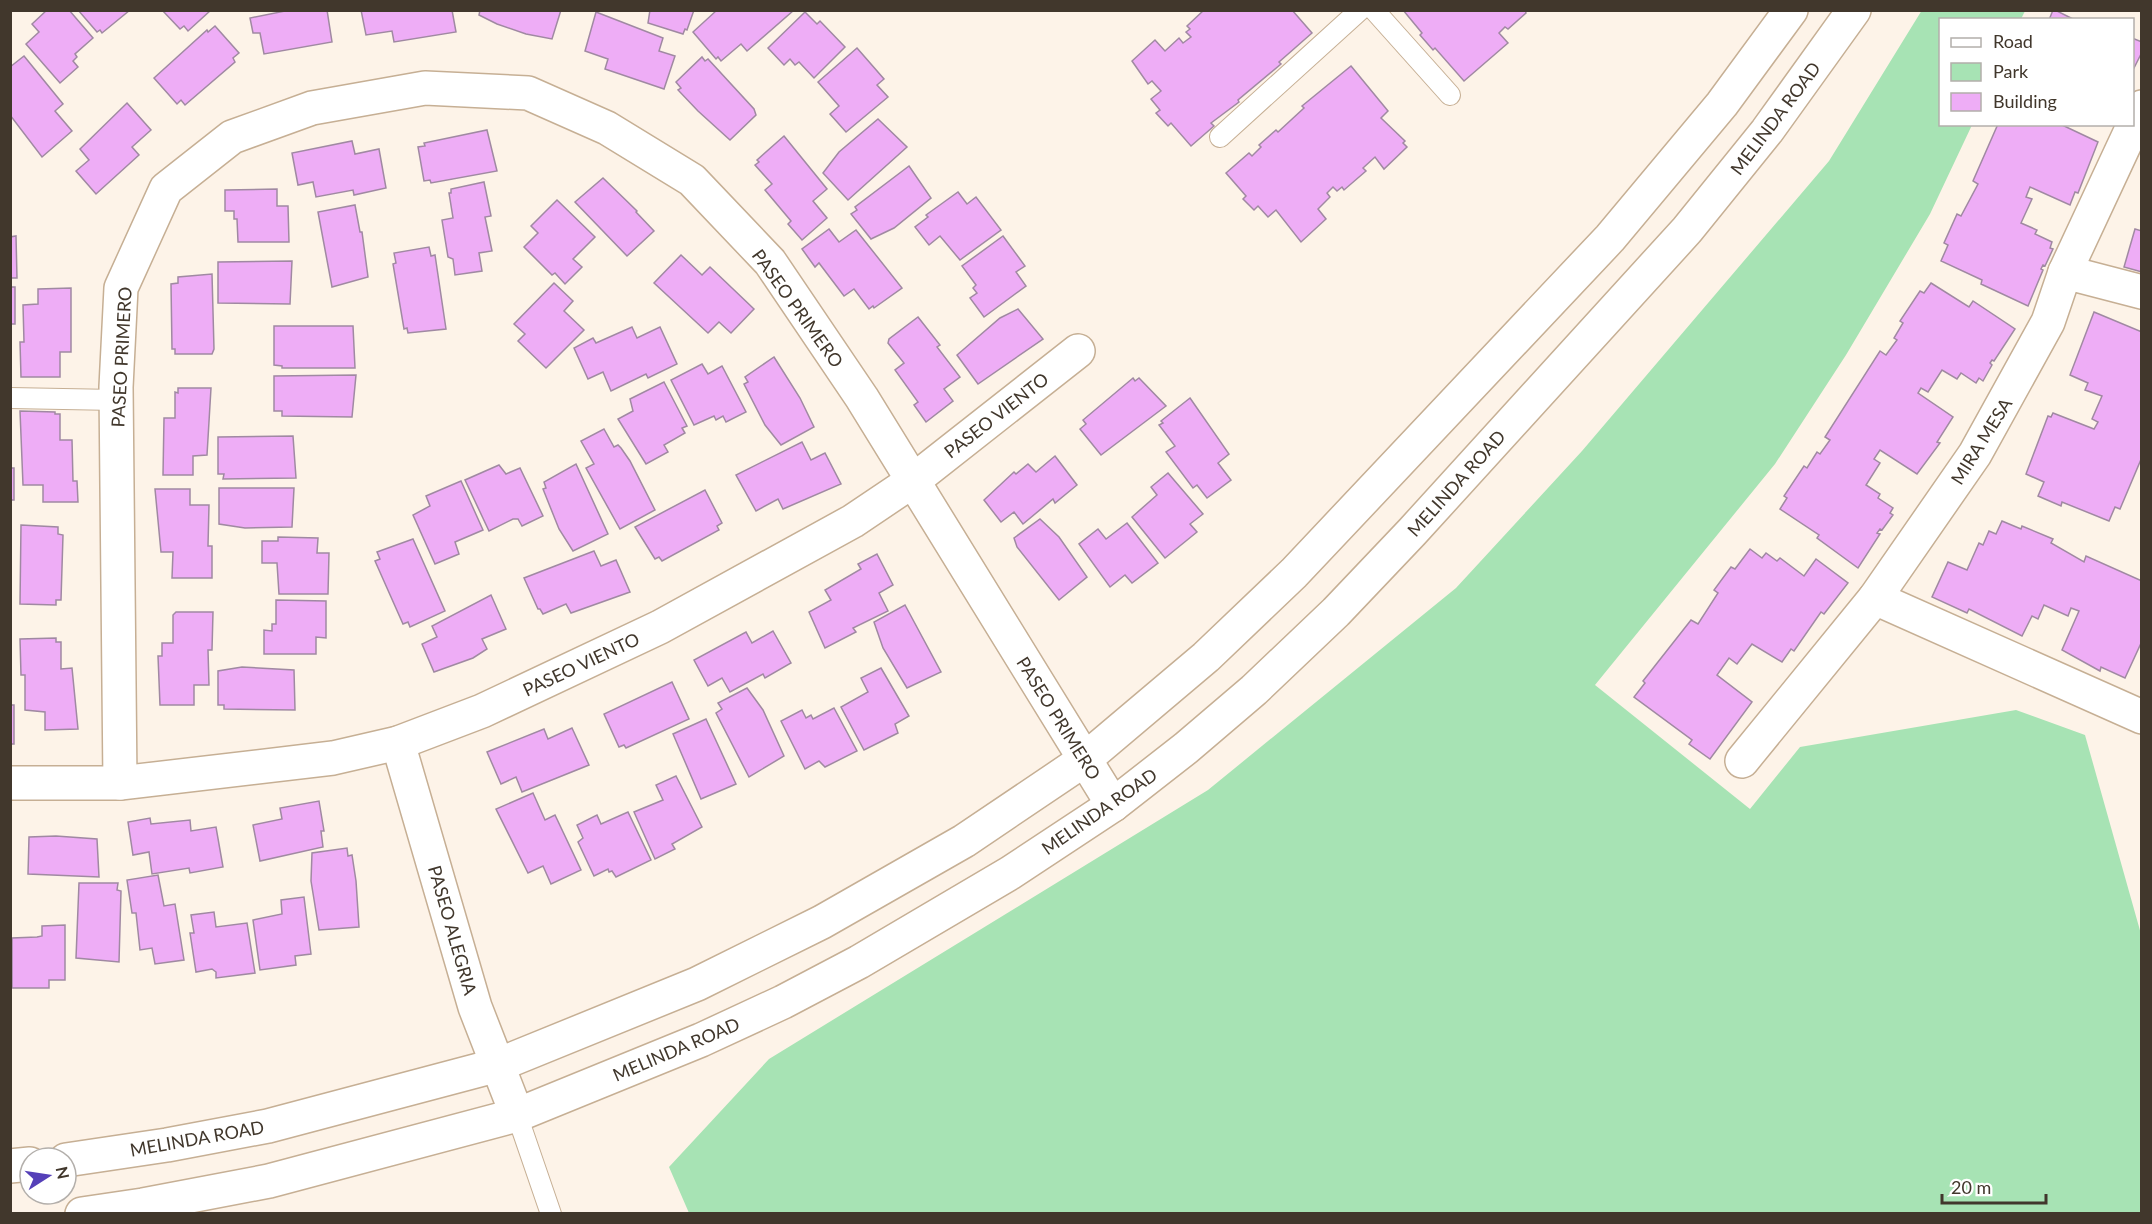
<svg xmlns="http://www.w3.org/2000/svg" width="2152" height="1224" font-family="Lato,sans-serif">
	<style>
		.green { fill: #a7e3b4 }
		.building { fill: #eeadf6; stroke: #a089a2; stroke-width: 1.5 }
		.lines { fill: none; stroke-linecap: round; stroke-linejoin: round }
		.service-casing { stroke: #c6af94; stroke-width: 22 }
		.minor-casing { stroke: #c6af94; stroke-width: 36 }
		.secondary-casing { stroke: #c6af94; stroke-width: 36 }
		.service { stroke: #fff; stroke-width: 20 }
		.minor { stroke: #fff; stroke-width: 33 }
		.secondary { stroke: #fff; stroke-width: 33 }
		.labels { text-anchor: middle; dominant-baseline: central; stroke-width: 4.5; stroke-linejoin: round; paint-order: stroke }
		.street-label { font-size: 18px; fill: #41372c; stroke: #fff }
	</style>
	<rect width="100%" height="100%" fill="#fdf3e8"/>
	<path class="green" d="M 1922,10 L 2025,11 L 2021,19 L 1940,20 L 1940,124 L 1972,125 L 1930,214 L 1846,355 L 1775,464 L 1595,685 L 1750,809 L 1800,747 L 2016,710 L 2085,735 L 2141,934 L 2141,1213 L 689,1213 L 669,1167 L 769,1059 L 1208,790 L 1456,588 L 1582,451 L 1829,161 Z"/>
	<g class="building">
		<path d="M 47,10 L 69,10 L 93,38 L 75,54 L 77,57 L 73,61 L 78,67 L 60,83 L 26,44 L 39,32 L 32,24 Z"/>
		<path d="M 78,10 L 130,10 L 102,33 L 100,30 L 97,32 Z"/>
		<path d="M 162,10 L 211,10 L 188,31 L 184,26 L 180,29 Z"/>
		<path d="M 290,10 L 327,10 L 332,42 L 264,54 L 260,33 L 253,33 L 250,18 Z"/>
		<path d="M 361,10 L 452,10 L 456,32 L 394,42 L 392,31 L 366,35 Z"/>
		<path d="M 480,10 L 561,10 L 552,39 L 526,34 L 497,24 L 479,15 Z"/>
		<path d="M 650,10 L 694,10 L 687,30 L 685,29 L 683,34 L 648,23 Z"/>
		<path d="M 717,10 L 720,11 L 794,10 L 747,51 L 741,44 L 721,61 L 718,57 L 716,59 L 693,32 Z"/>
		<path d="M 1204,10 L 1292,10 L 1312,33 L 1279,62 L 1281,64 L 1238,100 L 1239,102 L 1211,123 L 1214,126 L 1191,146 L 1171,123 L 1168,126 L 1156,113 L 1160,110 L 1151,99 L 1161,91 L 1152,81 L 1148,84 L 1132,61 L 1155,40 L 1165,51 L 1179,38 L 1183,43 L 1191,37 L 1186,32 L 1190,29 L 1187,26 Z"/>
		<path d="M 1403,10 L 1525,10 L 1526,13 L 1508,29 L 1505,27 L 1499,33 L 1508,43 L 1464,81 L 1435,48 L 1433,50 L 1420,35 L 1422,33 Z"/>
		<path d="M 2053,10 L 2055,10 L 2075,20 L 2049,20 Z"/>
		<path d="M 596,12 L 663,38 L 659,51 L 675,56 L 664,89 L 605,69 L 608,59 L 585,51 Z"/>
		<path d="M 805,12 L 817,24 L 820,21 L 845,47 L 814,78 L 799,62 L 795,65 L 790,59 L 784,65 L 768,48 Z"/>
		<path d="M 215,26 L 239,53 L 233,58 L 235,62 L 185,105 L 181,100 L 177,104 L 154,78 L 207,30 L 208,32 Z"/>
		<path d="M 2132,38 L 2142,42 L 2142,52 L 2132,72 Z"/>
		<path d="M 857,48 L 884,79 L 877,85 L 888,97 L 846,132 L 830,114 L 839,106 L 818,82 Z"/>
		<path d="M 24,56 L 63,104 L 55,111 L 72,131 L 42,157 L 10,115 L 10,67 Z"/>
		<path d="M 702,57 L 705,61 L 708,59 L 754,109 L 756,115 L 730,140 L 698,111 L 678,90 L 681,88 L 676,82 Z"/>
		<path d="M 1351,66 L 1388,111 L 1381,118 L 1405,141 L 1403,143 L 1407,147 L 1384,169 L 1375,157 L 1363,168 L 1366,171 L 1344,190 L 1342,187 L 1337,191 L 1333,187 L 1327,193 L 1330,197 L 1318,209 L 1326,219 L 1301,242 L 1276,210 L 1268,217 L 1258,206 L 1254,210 L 1243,199 L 1246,196 L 1226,173 L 1249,153 L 1252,156 L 1261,147 L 1259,145 L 1276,130 L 1278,132 L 1304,108 L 1302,106 Z"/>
		<path d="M 127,103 L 151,130 L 132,147 L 139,155 L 96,194 L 76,171 L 89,160 L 80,149 Z"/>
		<path d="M 878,119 L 907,147 L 848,200 L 823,173 L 839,152 Z"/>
		<path d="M 1998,124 L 2060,124 L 2098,142 L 2078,193 L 2075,192 L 2070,205 L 2030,187 L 2026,197 L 2032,199 L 2021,223 L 2037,230 L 2035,234 L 2052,242 L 2050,248 L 2053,249 L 2045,266 L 2043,265 L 2041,269 L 2043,270 L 2028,306 L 1981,284 L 1982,280 L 1941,261 L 1948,245 L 1944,243 L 1957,214 L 1961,216 L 1978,184 L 1973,181 Z"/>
		<path d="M 487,130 L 497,171 L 431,183 L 430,180 L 424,181 L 418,147 L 425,146 L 424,143 Z"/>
		<path d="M 784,136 L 827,189 L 813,201 L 827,218 L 802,240 L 788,224 L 791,221 L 765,190 L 772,184 L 755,165 L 759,162 L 757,160 Z"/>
		<path d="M 352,141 L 355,154 L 379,149 L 386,188 L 354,195 L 353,190 L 316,197 L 313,182 L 298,185 L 292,153 Z"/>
		<path d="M 909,166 L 931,198 L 894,228 L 871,239 L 851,214 L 857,210 L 855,207 Z"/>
		<path d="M 603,178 L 637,211 L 636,212 L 654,231 L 627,256 L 575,202 Z"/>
		<path d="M 484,182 L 491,216 L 485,217 L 492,251 L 479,253 L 482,271 L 455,275 L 453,259 L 448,257 L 442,220 L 453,218 L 449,193 L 451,193 L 451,189 Z"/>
		<path d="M 277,189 L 277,206 L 288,206 L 289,242 L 238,242 L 237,219 L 234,219 L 234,211 L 225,211 L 225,190 Z"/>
		<path d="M 958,192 L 967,204 L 976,197 L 1001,230 L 960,260 L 940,236 L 929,245 L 915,227 L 928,217 L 926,215 Z"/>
		<path d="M 557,200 L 595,237 L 573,259 L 582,267 L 565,284 L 555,273 L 552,275 L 524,247 L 538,233 L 531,226 Z"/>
		<path d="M 355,205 L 360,232 L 362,232 L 368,277 L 332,287 L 318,212 Z"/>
		<path d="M 829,229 L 839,242 L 856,230 L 902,288 L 874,308 L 873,306 L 869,309 L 854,289 L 844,296 L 819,263 L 815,267 L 802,249 Z"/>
		<path d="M 2135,229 L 2142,231 L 2142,272 L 2124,267 Z"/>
		<path d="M 16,236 L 17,278 L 10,278 L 10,237 Z"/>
		<path d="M 1003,236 L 1025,266 L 1016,272 L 1026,286 L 984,317 L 970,298 L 977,293 L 973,288 L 976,285 L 962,266 Z"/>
		<path d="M 429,247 L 431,256 L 435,255 L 446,329 L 408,333 L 407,328 L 404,329 L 393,264 L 396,263 L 394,253 Z"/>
		<path d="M 681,255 L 702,275 L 710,267 L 754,309 L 731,333 L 719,322 L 708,333 L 654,283 Z"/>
		<path d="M 292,261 L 290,304 L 218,303 L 218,262 Z"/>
		<path d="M 212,274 L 214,349 L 212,354 L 175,354 L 175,349 L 172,349 L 171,284 L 178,283 L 178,277 Z"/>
		<path d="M 554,283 L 573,301 L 564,311 L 584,330 L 546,368 L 518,341 L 525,334 L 514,324 Z"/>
		<path d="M 1931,283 L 1969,307 L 1973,301 L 2015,329 L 1994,361 L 1992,360 L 1990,363 L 1992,365 L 1983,381 L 1979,378 L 1976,383 L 1961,373 L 1957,379 L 1942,370 L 1928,392 L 1921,388 L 1918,393 L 1953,417 L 1937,442 L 1940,443 L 1917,474 L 1880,450 L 1874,459 L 1880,463 L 1866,485 L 1880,494 L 1878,498 L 1893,508 L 1890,513 L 1893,515 L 1882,530 L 1880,529 L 1877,533 L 1880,534 L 1858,568 L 1817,538 L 1819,535 L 1780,509 L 1787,498 L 1784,496 L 1804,466 L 1807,468 L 1817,452 L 1820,454 L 1830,440 L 1825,437 L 1880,351 L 1886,355 L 1897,340 L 1894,338 L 1903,323 L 1900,321 L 1920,291 L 1924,293 Z"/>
		<rect x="10" y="287" width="5" height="37"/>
		<path d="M 71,288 L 71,352 L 60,352 L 60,377 L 21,377 L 20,342 L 24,342 L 23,305 L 38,304 L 38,289 Z"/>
		<path d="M 1018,309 L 1043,339 L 978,384 L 957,355 L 1000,318 Z"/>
		<path d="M 2094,312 L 2142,332 L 2142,457 L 2120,509 L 2115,507 L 2109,521 L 2062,502 L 2061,506 L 2038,496 L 2044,482 L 2026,474 L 2048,416 L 2051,417 L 2053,413 L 2094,429 L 2098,422 L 2092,419 L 2102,396 L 2085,390 L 2088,383 L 2070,375 Z"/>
		<path d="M 918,317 L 940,345 L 937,347 L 960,377 L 944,389 L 953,401 L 926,422 L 914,405 L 918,402 L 895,370 L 904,363 L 888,343 L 889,339 Z"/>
		<path d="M 274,326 L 353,326 L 355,368 L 282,368 L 282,366 L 274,365 Z"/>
		<path d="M 632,327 L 637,338 L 660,327 L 677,364 L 648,378 L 646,374 L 611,391 L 603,372 L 588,379 L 574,348 L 593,338 L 596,343 Z"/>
		<path d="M 774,357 L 800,398 L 814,427 L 781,445 L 765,425 L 744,384 L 748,382 L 745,377 Z"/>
		<path d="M 702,364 L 708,374 L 722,366 L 746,412 L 726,422 L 723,416 L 716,420 L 714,416 L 694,425 L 671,380 Z"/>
		<path d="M 356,375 L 352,417 L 282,416 L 282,411 L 274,411 L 274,376 Z"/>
		<path d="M 1133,378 L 1135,381 L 1139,378 L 1166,406 L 1101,455 L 1080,429 L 1086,424 L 1083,420 Z"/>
		<path d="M 664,382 L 687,426 L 682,428 L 685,433 L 664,445 L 668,452 L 646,464 L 618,419 L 633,411 L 630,399 Z"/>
		<path d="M 178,388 L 211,388 L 207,455 L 193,456 L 193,475 L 163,475 L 164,418 L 175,418 L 175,392 L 178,393 Z"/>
		<path d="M 1190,398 L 1229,454 L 1218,463 L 1231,480 L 1207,498 L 1197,485 L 1193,488 L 1166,452 L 1175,446 L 1159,425 L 1163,423 L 1161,421 Z"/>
		<path d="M 20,411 L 55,412 L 55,414 L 60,414 L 60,440 L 72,440 L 73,481 L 77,481 L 78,502 L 43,502 L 43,485 L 23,485 Z"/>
		<path d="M 604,429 L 614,447 L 618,445 L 621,448 L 630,461 L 655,510 L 620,529 L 586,468 L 594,464 L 581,441 Z"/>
		<path d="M 293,436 L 296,478 L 223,479 L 224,474 L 218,474 L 218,437 Z"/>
		<path d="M 802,442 L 811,460 L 825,453 L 841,484 L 783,509 L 778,499 L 756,511 L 736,475 Z"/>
		<path d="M 1055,456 L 1077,485 L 1055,503 L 1053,499 L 1023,524 L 1014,512 L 1001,522 L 984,500 L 1014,472 L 1016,474 L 1028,464 L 1036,472 Z"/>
		<path d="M 576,464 L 608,534 L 573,551 L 559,529 L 543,489 L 546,488 L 544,482 Z"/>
		<path d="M 499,465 L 506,474 L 520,468 L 543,516 L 522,526 L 518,519 L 513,519 L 489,531 L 465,480 Z"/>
		<rect x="10" y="468" width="4" height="32"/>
		<path d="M 1168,473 L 1203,514 L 1190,524 L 1197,532 L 1165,558 L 1132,517 L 1157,495 L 1151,487 Z"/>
		<path d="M 461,481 L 483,530 L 455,542 L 459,554 L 435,564 L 413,515 L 430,506 L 426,496 Z"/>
		<path d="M 219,488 L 294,488 L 292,527 L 245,528 L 219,524 Z"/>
		<path d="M 155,489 L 190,489 L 190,505 L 209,505 L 208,546 L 212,546 L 212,578 L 172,578 L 173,552 L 161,552 Z"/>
		<path d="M 705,490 L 722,523 L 717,526 L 719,530 L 662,561 L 659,557 L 655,559 L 635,527 Z"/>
		<path d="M 1040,519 L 1059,537 L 1087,577 L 1059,600 L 1017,547 L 1014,538 Z"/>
		<path d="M 2002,521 L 2021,529 L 2022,526 L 2053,539 L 2051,543 L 2084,562 L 2086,556 L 2142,581 L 2142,641 L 2125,678 L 2101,667 L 2100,671 L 2062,650 L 2079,611 L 2071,608 L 2068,616 L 2044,605 L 2038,619 L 2032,616 L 2022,636 L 1969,609 L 1967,613 L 1932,597 L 1948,562 L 1967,570 L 1979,543 L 1983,545 L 1989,531 L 1996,534 Z"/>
		<path d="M 1127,523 L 1158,563 L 1132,583 L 1125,575 L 1110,587 L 1079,544 L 1098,529 L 1106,539 Z"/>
		<path d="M 21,525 L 58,527 L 58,534 L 63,535 L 61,600 L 56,600 L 56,605 L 20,604 Z"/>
		<path d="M 278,537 L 318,538 L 317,553 L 329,553 L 328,594 L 279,594 L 277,563 L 262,563 L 262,541 L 278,541 Z"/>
		<path d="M 413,539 L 445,611 L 410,627 L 408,622 L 403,624 L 375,561 L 380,559 L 377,552 Z"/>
		<path d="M 1750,549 L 1762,558 L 1766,553 L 1777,561 L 1780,558 L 1804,576 L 1816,559 L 1848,583 L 1824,614 L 1821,612 L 1794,651 L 1791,649 L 1782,662 L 1752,644 L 1737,664 L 1729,658 L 1717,675 L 1752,702 L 1710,759 L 1689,744 L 1692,740 L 1634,697 L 1645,683 L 1643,681 L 1691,620 L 1698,624 L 1718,593 L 1714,590 L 1731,567 L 1735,569 Z"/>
		<path d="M 594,551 L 601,566 L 616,560 L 630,592 L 571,613 L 566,604 L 543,614 L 540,609 L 538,609 L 524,578 Z"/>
		<path d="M 877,554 L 893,585 L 879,593 L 888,611 L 853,628 L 856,632 L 825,648 L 809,612 L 831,600 L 825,590 L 861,569 L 858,564 Z"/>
		<path d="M 491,595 L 506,629 L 482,639 L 487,649 L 473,658 L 434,672 L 422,644 L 437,637 L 432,626 Z"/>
		<path d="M 276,600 L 326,601 L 326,638 L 316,637 L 316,654 L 264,654 L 264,630 L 272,631 L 272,624 L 276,624 Z"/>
		<path d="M 905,605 L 941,672 L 907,688 L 883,648 L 874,622 Z"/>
		<path d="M 176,612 L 213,612 L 212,650 L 208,650 L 209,685 L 194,685 L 194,705 L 160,705 L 158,656 L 162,656 L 162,643 L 173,643 L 173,615 Z"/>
		<path d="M 773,631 L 791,663 L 765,678 L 763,674 L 730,692 L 722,678 L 708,686 L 694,660 L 746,632 L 752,643 Z"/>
		<path d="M 56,638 L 56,642 L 61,642 L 61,669 L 72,668 L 78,729 L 45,730 L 45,712 L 25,710 L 25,675 L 21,675 L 20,639 Z"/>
		<path d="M 242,667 L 294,670 L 295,710 L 224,709 L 224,705 L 218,705 L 218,671 Z"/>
		<path d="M 881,668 L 909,716 L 895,724 L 898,733 L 864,750 L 841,707 L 868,692 L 861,678 Z"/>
		<path d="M 672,682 L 689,719 L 626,748 L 624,745 L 619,747 L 604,714 Z"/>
		<path d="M 747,688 L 763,710 L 784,756 L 749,777 L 716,713 L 722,709 L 718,703 Z"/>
		<rect x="10" y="705" width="4" height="39"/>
		<path d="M 834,708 L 857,751 L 825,767 L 819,761 L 805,769 L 781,721 L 802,710 L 806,718 L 811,715 L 813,719 Z"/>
		<path d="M 706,719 L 736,784 L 701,799 L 673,734 Z"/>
		<path d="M 572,728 L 589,765 L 522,792 L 516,777 L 501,784 L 487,752 L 544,729 L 548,739 Z"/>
		<path d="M 676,776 L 702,827 L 672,844 L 675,849 L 655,859 L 634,812 L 663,800 L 656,785 Z"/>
		<path d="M 533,793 L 545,820 L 555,815 L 581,870 L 551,884 L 543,866 L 528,873 L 496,809 Z"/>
		<path d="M 319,801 L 324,831 L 321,831 L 323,847 L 260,861 L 253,825 L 282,819 L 280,808 Z"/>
		<path d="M 628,812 L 651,860 L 616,877 L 612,871 L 609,872 L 608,869 L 594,876 L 578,842 L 583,838 L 577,825 L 597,815 L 601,824 Z"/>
		<path d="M 150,818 L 151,824 L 190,820 L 191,831 L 216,827 L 223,867 L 190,873 L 189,868 L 152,874 L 149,852 L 133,855 L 128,822 Z"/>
		<path d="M 56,836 L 97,839 L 99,877 L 28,874 L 29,837 Z"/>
		<path d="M 347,848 L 348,856 L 352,855 L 356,881 L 359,927 L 319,930 L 311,881 L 312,853 Z"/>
		<path d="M 158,875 L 164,906 L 175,904 L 184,960 L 155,964 L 152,948 L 140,950 L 136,913 L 132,913 L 127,880 Z"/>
		<path d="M 79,883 L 118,883 L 117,890 L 121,891 L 119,962 L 76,958 Z"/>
		<path d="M 304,897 L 311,954 L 295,956 L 296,965 L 260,970 L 253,920 L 282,914 L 281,900 Z"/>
		<path d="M 214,912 L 216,927 L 247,923 L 255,973 L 216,978 L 216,972 L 212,969 L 196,972 L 190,933 L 194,933 L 191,915 Z"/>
		<path d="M 65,925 L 65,980 L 49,980 L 49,988 L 12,988 L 12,938 L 37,937 L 42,936 L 42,926 Z"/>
	</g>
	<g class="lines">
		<g class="service-casing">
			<g id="service">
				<path d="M 1374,10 L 1450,95"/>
				<path d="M 1220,137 L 1360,10"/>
				<path d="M 10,398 L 116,400"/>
				<path d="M 517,1115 L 551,1214"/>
			</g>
		</g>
		<g class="minor-casing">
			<g id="minor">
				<path d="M 2065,272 L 2142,292"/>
				<path d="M 1875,598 L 2142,717"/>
				<path d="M 398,743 L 475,1007 L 517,1115"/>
				<path d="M 1742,761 L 1875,598 L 1975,454 L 2048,322 L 2065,272 L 2142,107"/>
				<path d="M 10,783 L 120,783 L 333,758 L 398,743 L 482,711 L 660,627 L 853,521 L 914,480 L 1078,351"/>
				<path d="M 120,783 L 116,387 L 121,288 L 166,189 L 232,137 L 312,108 L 425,88 L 528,93 L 607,128 L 692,180 L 770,262 L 862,398 L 1113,805"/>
			</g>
		</g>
		<g class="secondary-casing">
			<g id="secondary">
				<path d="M 66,1160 L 167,1145 L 268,1126 L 498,1065 L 697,984 L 822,922 L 964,841 L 1084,760 L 1206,657 L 1294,573 L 1610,238 L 1722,104 L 1791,10"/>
				<path d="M 10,1166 L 30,1164"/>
				<path d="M 82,1214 L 143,1205 L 269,1181 L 517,1115 L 701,1040 L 783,1002 L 859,962 L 1010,873 L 1113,805 L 1186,748 L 1254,690 L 1336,612 L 1412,532 L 1687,230 L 1767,131 L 1854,10"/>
			</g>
		</g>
		<use href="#service" class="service"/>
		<use href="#minor" class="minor"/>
		<use href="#secondary" class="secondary"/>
	</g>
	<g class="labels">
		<g class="street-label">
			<text transform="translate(1775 118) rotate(-53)">MELINDA ROAD</text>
			<text transform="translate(798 308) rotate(54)">PASEO PRIMERO</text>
			<text transform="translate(121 357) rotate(-87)">PASEO PRIMERO</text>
			<text transform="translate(996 415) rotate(-38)">PASEO VIENTO</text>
			<text transform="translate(1981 441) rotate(-58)">MIRA MESA</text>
			<text transform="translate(1456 483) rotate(-48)">MELINDA ROAD</text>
			<text transform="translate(581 664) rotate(-25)">PASEO VIENTO</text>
			<text transform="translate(1059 718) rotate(58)">PASEO PRIMERO</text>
			<text transform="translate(1099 811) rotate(-35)">MELINDA ROAD</text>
			<text transform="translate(453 930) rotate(74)">PASEO ALEGRIA</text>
			<text transform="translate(676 1049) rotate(-23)">MELINDA ROAD</text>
			<text transform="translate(197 1138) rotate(-10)">MELINDA ROAD</text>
		</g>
	</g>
	<rect width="2152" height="1224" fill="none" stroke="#41372c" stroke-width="24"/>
	<rect x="1939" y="18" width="195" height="108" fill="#ffffff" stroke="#b3afab" stroke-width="1.5"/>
	<rect x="1951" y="38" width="30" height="9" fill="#ffffff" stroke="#b3afab" stroke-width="1.5"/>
	<text x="1993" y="48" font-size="18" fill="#41372c">Road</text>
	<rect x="1951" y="63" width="30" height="18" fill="#a7e3b4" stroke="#b3afab" stroke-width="1.5"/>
	<text x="1993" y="78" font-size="18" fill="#41372c">Park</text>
	<rect x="1951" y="93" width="30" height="18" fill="#eeadf6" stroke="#b3afab" stroke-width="1.5"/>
	<text x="1993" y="108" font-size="18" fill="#41372c">Building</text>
	<g transform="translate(48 1176) rotate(78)"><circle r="28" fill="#ffffff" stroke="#b3afab" stroke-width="1.5"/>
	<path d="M0-4.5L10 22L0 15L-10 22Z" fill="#5540b8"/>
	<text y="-9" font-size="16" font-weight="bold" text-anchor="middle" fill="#41372c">N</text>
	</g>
	<path d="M1942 1194v9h104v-9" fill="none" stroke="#41372c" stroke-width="3"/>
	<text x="1951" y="1194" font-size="18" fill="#41372c" stroke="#ffffff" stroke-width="4.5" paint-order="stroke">20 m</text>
</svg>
